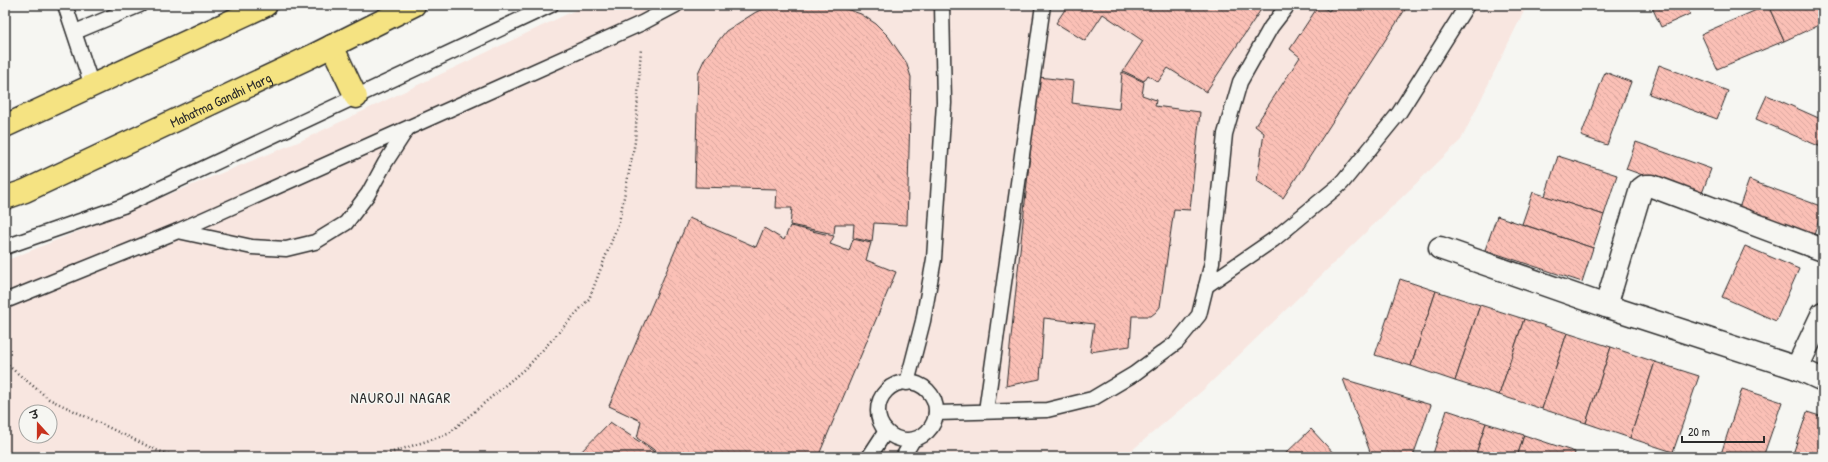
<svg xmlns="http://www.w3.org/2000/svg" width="1828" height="462" font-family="'Patrick Hand','Playpen Sans Deva',sans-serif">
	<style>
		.built { fill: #f8e6e0; fill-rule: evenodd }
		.building { fill: url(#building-back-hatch); stroke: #2b2b2b }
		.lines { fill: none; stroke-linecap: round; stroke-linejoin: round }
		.service-casing { stroke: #2b2b2b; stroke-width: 17 }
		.minor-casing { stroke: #2b2b2b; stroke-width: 25 }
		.primary-casing { stroke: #2b2b2b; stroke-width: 25 }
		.path { stroke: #2b2b2b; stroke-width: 2.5; stroke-dasharray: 1 3; stroke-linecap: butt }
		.service { stroke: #f6f6f2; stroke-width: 14 }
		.minor { stroke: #f6f6f2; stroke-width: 22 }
		.primary { stroke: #f5e382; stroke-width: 22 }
		.labels { text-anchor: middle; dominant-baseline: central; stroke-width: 3; stroke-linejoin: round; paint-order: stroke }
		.street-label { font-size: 14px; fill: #2b2b2b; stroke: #f6f6f2 }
		.neighbourhood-label { font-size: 15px; letter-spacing: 1px; fill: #2b2b2b; stroke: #f6f6f2 }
	</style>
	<defs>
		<pattern id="building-back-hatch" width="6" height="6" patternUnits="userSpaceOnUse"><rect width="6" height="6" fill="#fbc0b6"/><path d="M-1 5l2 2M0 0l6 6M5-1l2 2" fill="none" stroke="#d7a59d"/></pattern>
	</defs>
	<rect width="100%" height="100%" fill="#f6f6f2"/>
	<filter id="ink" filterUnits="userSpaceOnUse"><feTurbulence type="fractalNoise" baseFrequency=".025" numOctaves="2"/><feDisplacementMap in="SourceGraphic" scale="8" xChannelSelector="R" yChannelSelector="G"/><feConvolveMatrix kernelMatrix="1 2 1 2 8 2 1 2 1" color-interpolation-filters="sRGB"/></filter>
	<g filter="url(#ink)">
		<path class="built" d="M 586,5 L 1527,5 L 1461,140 L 1202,391 L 1124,457 L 5,457 L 5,261 L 298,142 ZM 26,412 L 50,412 L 50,436 L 26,436 Z"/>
		<g class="building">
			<path d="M 774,5 L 826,6 L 843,8 L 861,14 L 876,24 L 888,36 L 906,62 L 911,77 L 907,225 L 874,223 L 872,242 L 853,238 L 854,224 L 835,224 L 834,234 L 790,225 L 792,208 L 776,208 L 777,189 L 695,187 L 698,73 L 705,58 L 726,31 L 756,12 Z"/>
			<path d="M 1068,5 L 1264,5 L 1206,92 L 1168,68 L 1158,82 L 1148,75 L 1144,81 L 1123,71 L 1143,41 L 1103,14 L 1085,41 L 1056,23 Z"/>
			<path d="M 1319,5 L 1329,11 L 1333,5 L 1408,5 L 1283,198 L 1257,181 L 1264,133 L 1255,126 L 1300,57 L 1290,49 Z"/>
			<path d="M 1651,5 L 1686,5 L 1690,14 L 1661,27 Z"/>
			<path d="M 1768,5 L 1784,41 L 1717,69 L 1701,34 Z"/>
			<path d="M 1768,5 L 1823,5 L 1823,23 L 1784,41 Z"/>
			<path d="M 1659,65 L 1728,91 L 1717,119 L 1649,94 Z"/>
			<path d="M 1122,72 L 1144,82 L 1142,95 L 1156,100 L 1155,106 L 1200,112 L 1190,210 L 1174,209 L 1160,307 L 1156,312 L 1151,316 L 1132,316 L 1130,346 L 1090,352 L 1094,324 L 1044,318 L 1040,379 L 1006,386 L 1038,77 L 1074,81 L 1072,103 L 1119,109 Z"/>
			<path d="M 1605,72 L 1631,82 L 1607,145 L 1581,136 Z"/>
			<path d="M 1767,95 L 1823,120 L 1823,143 L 1821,147 L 1756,119 Z"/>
			<path d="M 1636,142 L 1711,169 L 1701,196 L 1626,169 Z"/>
			<path d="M 1558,156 L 1617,175 L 1604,215 L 1545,196 Z"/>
			<path d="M 1749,180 L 1823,207 L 1814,235 L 1739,208 Z"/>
			<path d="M 1533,192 L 1604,215 L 1593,248 L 1522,224 Z"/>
			<path d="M 1497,216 L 1593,248 L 1582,282 L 1485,250 Z"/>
			<path d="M 689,218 L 756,247 L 764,228 L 784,240 L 790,226 L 834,236 L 830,244 L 849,251 L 853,239 L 871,243 L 866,260 L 896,272 L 818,457 L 686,457 L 683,456 L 664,457 L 637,438 L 641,421 L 609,406 Z"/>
			<path d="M 1745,246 L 1799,269 L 1776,321 L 1722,297 Z"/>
			<path d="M 1400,279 L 1436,291 L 1411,366 L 1375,355 Z"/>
			<path d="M 1436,291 L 1480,305 L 1455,381 L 1411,366 Z"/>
			<path d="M 1480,305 L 1524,319 L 1499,395 L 1455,381 Z"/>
			<path d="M 1524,319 L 1567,333 L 1542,409 L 1499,395 Z"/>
			<path d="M 1567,333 L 1611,347 L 1586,423 L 1542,409 Z"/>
			<path d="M 1611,347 L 1655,362 L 1630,438 L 1586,423 Z"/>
			<path d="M 1655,362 L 1699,376 L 1673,452 L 1630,438 Z"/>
			<path d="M 1343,379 L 1431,405 L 1413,456 L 1372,457 Z"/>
			<path d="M 1742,389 L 1782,402 L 1763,457 L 1720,457 Z"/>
			<path d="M 1447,410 L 1486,423 L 1475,457 L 1432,457 Z"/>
			<path d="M 1807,412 L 1823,417 L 1823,457 L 1792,457 Z"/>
			<path d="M 610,422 L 662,457 L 576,457 Z"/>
			<path d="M 1486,423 L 1524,435 L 1517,457 L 1475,457 Z"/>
			<path d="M 1311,429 L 1337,457 L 1282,457 Z"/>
			<path d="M 1524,435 L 1575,452 L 1574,457 L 1517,457 Z"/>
		</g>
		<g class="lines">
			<g class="service-casing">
				<g id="service">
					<path d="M 65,5 L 92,86"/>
					<path d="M 75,32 L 140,5"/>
					<path d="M 178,231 L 252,247 L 286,249 L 315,242 L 346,223 L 368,194 L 385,163 L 407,129"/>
					<path d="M 5,247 L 123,206 L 551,5"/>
					<path d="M 1206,286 L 1273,240 L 1342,183 L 1399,113 L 1467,5"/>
					<path d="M 5,301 L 178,231 L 642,23 L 676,5"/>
					<circle cx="907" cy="411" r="29"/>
					<path d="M 907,383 L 923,321 L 934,259 L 944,103 L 942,5"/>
					<path d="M 986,411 L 1043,5"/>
					<path d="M 936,413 L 1047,410 L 1092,399 L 1134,374 L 1177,342 L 1199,315 L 1212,262 L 1225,134 L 1240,82 L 1271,27 L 1288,5"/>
					<path d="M 869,457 L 886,431"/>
					<path d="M 903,457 L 913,440"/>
				</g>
			</g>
			<g class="minor-casing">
				<g id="minor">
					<path d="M 1440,248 L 1606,306 L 1797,368"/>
					<path d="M 1606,306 L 1641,189 L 1645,186 L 1652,186 L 1823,250"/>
					<path d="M 1823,313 L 1797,368 L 1823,380"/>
				</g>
			</g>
			<g class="primary-casing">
				<g id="primary">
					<path d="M 332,46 L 356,97"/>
					<path d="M 5,126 L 266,5"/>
					<path id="s1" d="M 5,198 L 25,191 L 312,56 L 414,5"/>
				</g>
			</g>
			<g class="path">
				<path d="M 5,363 L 49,399 L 156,450 L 177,457"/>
				<path d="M 378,457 L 448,434 L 529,365 L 589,299 L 619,222 L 635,142 L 641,48"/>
			</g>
			<use href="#service" class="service"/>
			<use href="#minor" class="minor"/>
			<use href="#primary" class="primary"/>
		</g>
	</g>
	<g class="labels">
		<g class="street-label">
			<text stroke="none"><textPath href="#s1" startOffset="237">Mahatma Gandhi Marg</textPath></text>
		</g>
		<g class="neighbourhood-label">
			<text x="401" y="397">NAUROJI NAGAR</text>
		</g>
	</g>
	<rect width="1828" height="462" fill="none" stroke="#f6f6f2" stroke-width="20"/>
	<rect x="10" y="10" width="1808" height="442" fill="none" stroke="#2b2b2b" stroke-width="1.5" filter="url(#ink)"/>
	<g transform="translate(38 424) rotate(339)"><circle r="19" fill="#f6f6f2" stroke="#a5a5a2"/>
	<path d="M0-3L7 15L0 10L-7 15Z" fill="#c8321e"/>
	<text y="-6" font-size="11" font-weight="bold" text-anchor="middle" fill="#2b2b2b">उ</text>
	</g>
	<path d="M1682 436v6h82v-6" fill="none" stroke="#2b2b2b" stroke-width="2"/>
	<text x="1688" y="436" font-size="12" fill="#2b2b2b" stroke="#f6f6f2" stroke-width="3" paint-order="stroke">20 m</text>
</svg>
